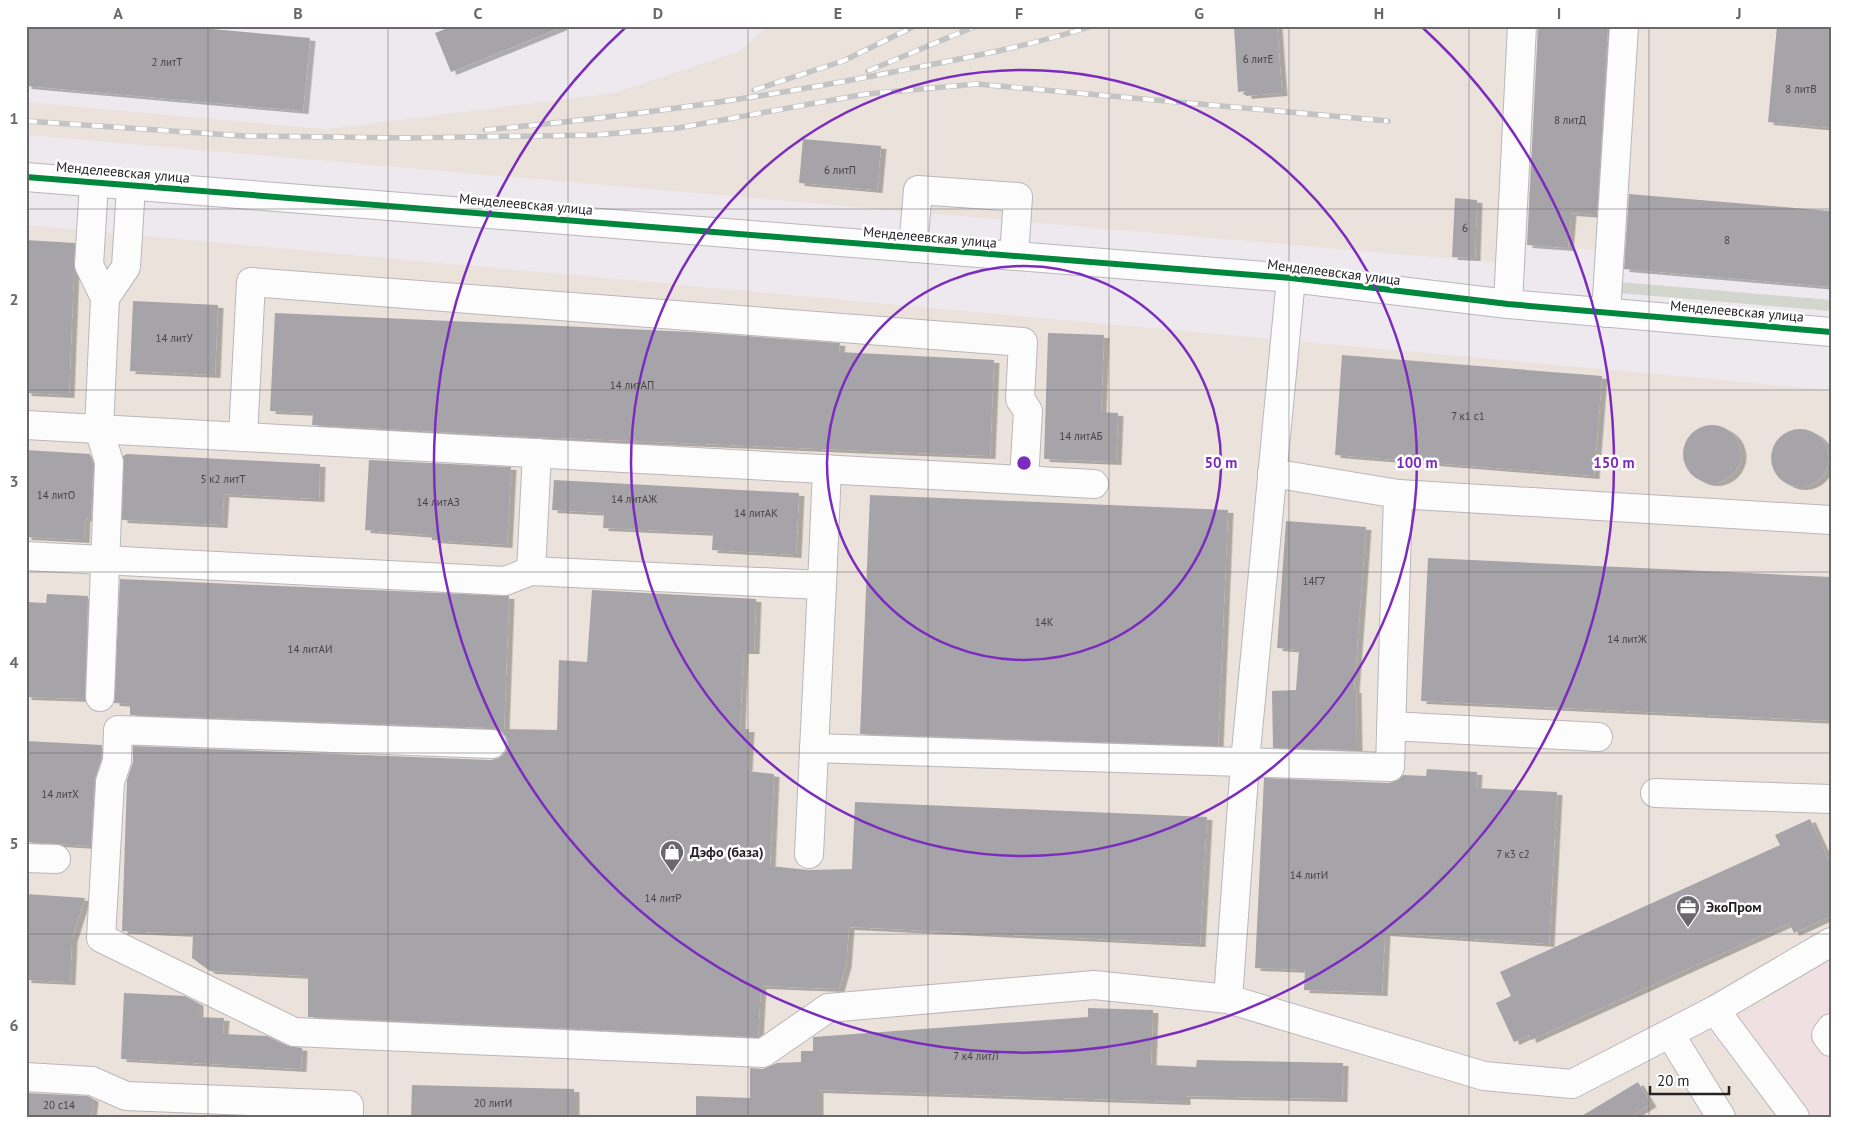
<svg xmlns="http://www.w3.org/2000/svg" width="1857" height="1143" font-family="'PT Sans',sans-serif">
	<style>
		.commercial { fill: #f0e0e4 }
		.industrial { fill: #ebe3db }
		.green { fill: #d2d6cd }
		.building { fill: #a7a4a9; filter: url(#shadow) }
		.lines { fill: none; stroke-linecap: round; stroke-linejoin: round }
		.minor-casing { stroke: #bab6bb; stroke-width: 30 }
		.minor { stroke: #fcfcfd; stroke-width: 28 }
		.rail-casing { stroke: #c5c4c5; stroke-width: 5.5 }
		.rail { stroke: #fff; stroke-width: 4; stroke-dasharray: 11; stroke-linecap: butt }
		.cycleway-casing { stroke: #fff; stroke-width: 9 }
		.cycleway { stroke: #00873e; stroke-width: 6 }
		.grid { fill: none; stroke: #6b686c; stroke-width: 1; stroke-opacity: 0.55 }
		.ring { fill: none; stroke: #7b2cbf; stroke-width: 2.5 }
		.labels { text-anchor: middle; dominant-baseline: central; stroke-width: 5; stroke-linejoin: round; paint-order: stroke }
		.number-label { font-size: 11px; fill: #464247 }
		.street-label { font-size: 14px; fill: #252226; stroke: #fff }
		.poi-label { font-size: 14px; font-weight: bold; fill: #252226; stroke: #fff; text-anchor: start }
		.centre { fill: #7b2cbf; stroke: #fff; stroke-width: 2.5 }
		.ring-label { font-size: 15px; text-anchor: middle; font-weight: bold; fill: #7b2cbf; stroke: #fff; stroke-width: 5; stroke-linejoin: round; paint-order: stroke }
		.neatline { fill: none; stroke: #6b686c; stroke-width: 2 }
		.grid-label { font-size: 16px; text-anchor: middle; font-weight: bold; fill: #6b686c }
	</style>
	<defs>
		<filter id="shadow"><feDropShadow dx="5.5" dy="3" stdDeviation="0" flood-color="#0004"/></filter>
	</defs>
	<rect width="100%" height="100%" fill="#ede9ef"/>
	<path class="commercial" d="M 1831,958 L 1831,1117 L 1779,1117 L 1709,1040 Z"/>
	<g class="industrial">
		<path d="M 767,26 L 1831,26 L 1831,287 L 1621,269 L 1596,250 L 1526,245 L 1526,265 L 1511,264 L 26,135 L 26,102 L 326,129 L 614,93 L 740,51 Z"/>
		<path d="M 26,225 L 1831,390 L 1831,958 L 1709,1040 L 1733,1058 L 1779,1117 L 26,1117 Z"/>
	</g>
	<path class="green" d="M 1619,282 L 1831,300 L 1831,311 L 1619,293 Z"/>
	<g class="building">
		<path d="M 26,26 L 179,26 L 310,38 L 303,111 L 26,86 Z"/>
		<path d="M 453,26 L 562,26 L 562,27 L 451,72 L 435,33 Z"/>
		<path d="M 1234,26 L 1277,26 L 1282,93 L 1246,96 L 1246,91 L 1238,92 Z"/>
		<path d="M 1538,26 L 1608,26 L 1597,215 L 1571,213 L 1568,248 L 1527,245 Z"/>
		<path d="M 1777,26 L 1831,26 L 1831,128 L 1768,122 Z"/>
		<path d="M 803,139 L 881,146 L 877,190 L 799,183 Z"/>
		<path d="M 1629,194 L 1831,211 L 1831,287 L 1624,269 Z"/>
		<path d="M 1455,198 L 1477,200 L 1475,258 L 1452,257 Z"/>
		<path d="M 26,240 L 75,243 L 69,395 L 26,393 Z"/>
		<path d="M 133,301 L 218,305 L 215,375 L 130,371 Z"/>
		<path d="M 275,313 L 692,332 L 840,343 L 839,352 L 994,360 L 990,456 L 513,436 L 312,425 L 313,413 L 270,411 Z"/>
		<path d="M 1048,333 L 1104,335 L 1101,412 L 1118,413 L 1116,462 L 1044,459 Z"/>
		<path d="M 1342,355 L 1602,376 L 1594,476 L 1335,455 Z"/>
		<circle cx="1712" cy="454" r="29"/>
		<circle cx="1800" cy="458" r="29"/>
		<path d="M 26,450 L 90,454 L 93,464 L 91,519 L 85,518 L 84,540 L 26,537 Z"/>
		<path d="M 127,454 L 320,464 L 319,499 L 224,494 L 222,525 L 122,520 L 123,456 Z"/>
		<path d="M 369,460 L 511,467 L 507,545 L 432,540 L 432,535 L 365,530 Z"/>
		<path d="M 554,480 L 799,493 L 796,555 L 712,550 L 713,533 L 603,528 L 604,513 L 552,510 Z"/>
		<path d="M 870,495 L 1228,510 L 1218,746 L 860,734 Z"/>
		<path d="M 1286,521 L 1366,527 L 1354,690 L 1356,690 L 1357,750 L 1273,748 L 1272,691 L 1296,690 L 1299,650 L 1277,648 Z"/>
		<path d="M 1428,558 L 1831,577 L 1831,721 L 1421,701 Z"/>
		<path d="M 120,579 L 509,596 L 504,729 L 557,730 L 559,660 L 587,662 L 592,590 L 756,599 L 754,651 L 743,651 L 740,729 L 749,729 L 747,771 L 774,774 L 770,866 L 809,870 L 852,869 L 855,802 L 1207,817 L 1200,944 L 849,927 L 846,965 L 839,989 L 761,986 L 758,1037 L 308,1017 L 308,976 L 210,971 L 192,958 L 193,934 L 122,931 L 127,780 L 133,762 L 133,746 L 491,760 L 499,758 L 505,753 L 508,745 L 506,737 L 501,731 L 493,728 L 130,715 L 130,704 L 114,703 Z"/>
		<path d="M 47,594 L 88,596 L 85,699 L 26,697 L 26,602 L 46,603 Z"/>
		<path d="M 26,741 L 102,745 L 101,758 L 94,781 L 91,846 L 26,842 Z"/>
		<path d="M 1427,769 L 1477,772 L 1476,788 L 1557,792 L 1549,944 L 1385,933 L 1382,993 L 1304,990 L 1305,970 L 1255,968 L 1264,778 L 1389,783 L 1398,780 L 1403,775 L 1426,776 Z"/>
		<path d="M 1810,819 L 1831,865 L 1831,916 L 1794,933 L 1789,923 L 1531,1040 L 1529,1035 L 1514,1042 L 1496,1003 L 1511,996 L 1500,972 L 1780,845 L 1775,835 Z"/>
		<path d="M 26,894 L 85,898 L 72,939 L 70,982 L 26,980 Z"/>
		<path d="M 124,993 L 185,996 L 198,1003 L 198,1017 L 224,1018 L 223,1034 L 267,1036 L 288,1046 L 302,1048 L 301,1069 L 121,1059 Z"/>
		<path d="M 1088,1008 L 1153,1010 L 1151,1065 L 1196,1067 L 1197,1060 L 1343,1063 L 1342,1099 L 1185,1096 L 1185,1102 L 818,1090 L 818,1117 L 696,1117 L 696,1096 L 750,1098 L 750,1068 L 763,1069 L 777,1063 L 801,1062 L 801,1051 L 813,1051 L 813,1037 L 1088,1017 Z"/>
		<path d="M 1638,1082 L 1651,1104 L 1630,1117 L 1580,1117 Z"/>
		<path d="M 412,1085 L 574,1089 L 574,1117 L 411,1117 Z"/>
		<path d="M 26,1093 L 88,1096 L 93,1099 L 91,1117 L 26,1117 Z"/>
	</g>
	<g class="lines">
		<g class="minor-casing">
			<g id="minor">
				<path d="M 26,177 L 1291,278 L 1508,304 L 1831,332"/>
				<path d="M 94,183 L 89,265 L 105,298 L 126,267 L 131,186"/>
				<path d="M 913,248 L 918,190 L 1018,197 L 1014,256"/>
				<path d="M 1508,304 L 1522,26"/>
				<path d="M 1606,313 L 1624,26"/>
				<path d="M 26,425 L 1094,484"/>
				<path d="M 243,437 L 251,282 L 1023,342 L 1020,399 L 1028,411 L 1024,480"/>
				<path d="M 537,453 L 531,571 L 822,585 L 827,469"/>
				<path d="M 1272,473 L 1398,494 L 1831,520"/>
				<path d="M 26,556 L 505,581 L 531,571"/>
				<path d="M 100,697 L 109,462 L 99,429 L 105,298"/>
				<path d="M 1391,726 L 1598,737"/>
				<path d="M 492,744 L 118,730 L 117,761 L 110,782 L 101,938 L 294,1032 L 763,1053 L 828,1008 L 1094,985 L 1228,999 L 1484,1076 L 1572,1084 L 1715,1010 L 1831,942"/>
				<path d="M 814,748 L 1390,767 L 1398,494"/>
				<path d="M 1655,793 L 1831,799"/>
				<path d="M 809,854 L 822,585"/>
				<path d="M 26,858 L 56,859"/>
				<path d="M 1228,999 L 1245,762 L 1291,278"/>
				<path d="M 1715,1010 L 1795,1117"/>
				<path d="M 1831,1028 L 1826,1035 L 1831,1042"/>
				<path d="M 1670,1034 L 1721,1117"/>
				<path d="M 26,1077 L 92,1081 L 126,1096 L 349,1105 L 349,1117"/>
			</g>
		</g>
		<use href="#minor" class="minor"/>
		<g class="rail-casing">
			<g id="rail">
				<path d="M 868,71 L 976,26"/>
				<path d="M 754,90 L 843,61 L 915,26"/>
				<path d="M 26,121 L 244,136 L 408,138 L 595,135 L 678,128 L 866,94 L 977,84 L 1388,121"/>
				<path d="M 485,130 C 622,117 758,99 893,72 C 959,59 1027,47 1092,26"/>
			</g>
		</g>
		<use href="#rail" class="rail"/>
		<g class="cycleway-casing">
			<path id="cycleway" d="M 26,177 L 1291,278 L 1508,304 L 1831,332"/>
		</g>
		<use href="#cycleway" class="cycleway"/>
	</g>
	<path class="grid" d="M 208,26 L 208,1117M 388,26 L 388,1117M 568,26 L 568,1117M 748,26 L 748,1117M 928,26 L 928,1117M 1109,26 L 1109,1117M 1289,26 L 1289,1117M 1469,26 L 1469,1117M 1649,26 L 1649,1117M 26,209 L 1831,209M 26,390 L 1831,390M 26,572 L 1831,572M 26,753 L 1831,753M 26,934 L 1831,934"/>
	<g class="ring">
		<circle cx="1024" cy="463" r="197"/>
		<circle cx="1024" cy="463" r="393"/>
		<path d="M1423 28A590 590 0 1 1 625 28"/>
	</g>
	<defs>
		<g id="shop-pin" transform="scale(1.25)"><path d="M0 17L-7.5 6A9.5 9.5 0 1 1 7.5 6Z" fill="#6b686c" stroke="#fff"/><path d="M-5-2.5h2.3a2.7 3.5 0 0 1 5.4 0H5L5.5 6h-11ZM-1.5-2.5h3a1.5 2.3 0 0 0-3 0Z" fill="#fff"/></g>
		<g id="office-pin" transform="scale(1.25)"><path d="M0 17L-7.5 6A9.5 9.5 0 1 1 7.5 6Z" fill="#6b686c" stroke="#fff"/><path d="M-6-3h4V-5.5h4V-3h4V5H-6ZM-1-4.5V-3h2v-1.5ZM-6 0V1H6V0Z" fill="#fff"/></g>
	</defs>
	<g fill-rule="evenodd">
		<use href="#shop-pin" x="672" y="852"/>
		<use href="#office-pin" x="1688" y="907"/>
	</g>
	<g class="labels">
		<g class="number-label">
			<text x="1258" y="59">6 литЕ</text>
			<text x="167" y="62">2 литТ</text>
			<text x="1801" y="89">8 литВ</text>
			<text x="1570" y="120">8 литД</text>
			<text x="840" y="170">6 литП</text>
			<text x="1465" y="228">6</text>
			<text x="1727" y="240">8</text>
			<text x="174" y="338">14 литУ</text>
			<text x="632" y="385">14 литАП</text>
			<text x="1468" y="416">7 к1 с1</text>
			<text x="1081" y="436">14 литАБ</text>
			<text x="223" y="479">5 к2 литТ</text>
			<text x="56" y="495">14 литО</text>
			<text x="634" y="499">14 литАЖ</text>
			<text x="438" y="502">14 литАЗ</text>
			<text x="756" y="513">14 литАК</text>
			<text x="1314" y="581">14Г7</text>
			<text x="1044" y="622">14К</text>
			<text x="1627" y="639">14 литЖ</text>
			<text x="310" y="649">14 литАИ</text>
			<text x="60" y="794">14 литХ</text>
			<text x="1513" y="854">7 к3 с2</text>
			<text x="1309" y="875">14 литИ</text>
			<text x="663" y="898">14 литР</text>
			<text x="976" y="1056">7 к4 литЛ</text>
			<text x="493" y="1103">20 литИ</text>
			<text x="59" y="1105">20 с14</text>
		</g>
		<g class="street-label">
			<text transform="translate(123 172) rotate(5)">Менделеевская улица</text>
			<text transform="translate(526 204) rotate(5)">Менделеевская улица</text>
			<text transform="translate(930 237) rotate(5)">Менделеевская улица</text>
			<text transform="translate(1334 272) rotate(7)">Менделеевская улица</text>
			<text transform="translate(1737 311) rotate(5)">Менделеевская улица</text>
		</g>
		<g class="poi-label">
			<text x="690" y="852">Дэфо (база)</text>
			<text x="1706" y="907">ЭкоПром</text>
		</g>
	</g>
	<circle cx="1024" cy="463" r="8" class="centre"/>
	<g class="ring-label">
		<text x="1221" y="468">50 m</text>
		<text x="1417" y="468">100 m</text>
		<text x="1614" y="468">150 m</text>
	</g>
	<rect width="1857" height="1143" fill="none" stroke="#ffffff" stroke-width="55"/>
	<path d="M1650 1086v8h79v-8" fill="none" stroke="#252226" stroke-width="2.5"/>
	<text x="1657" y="1086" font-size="15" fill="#252226" stroke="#ffffff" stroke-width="4" paint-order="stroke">20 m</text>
	<rect x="28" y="28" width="1802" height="1088" class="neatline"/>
	<g class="grid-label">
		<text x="118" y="19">A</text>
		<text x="298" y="19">B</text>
		<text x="478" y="19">C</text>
		<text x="658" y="19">D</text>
		<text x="838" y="19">E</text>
		<text x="1019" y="19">F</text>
		<text x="1199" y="19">G</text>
		<text x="1379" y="19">H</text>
		<text x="1559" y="19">I</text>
		<text x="1739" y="19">J</text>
		<text x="14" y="124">1</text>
		<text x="14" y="305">2</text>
		<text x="14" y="487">3</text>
		<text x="14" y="668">4</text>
		<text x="14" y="849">5</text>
		<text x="14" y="1031">6</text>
	</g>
</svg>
